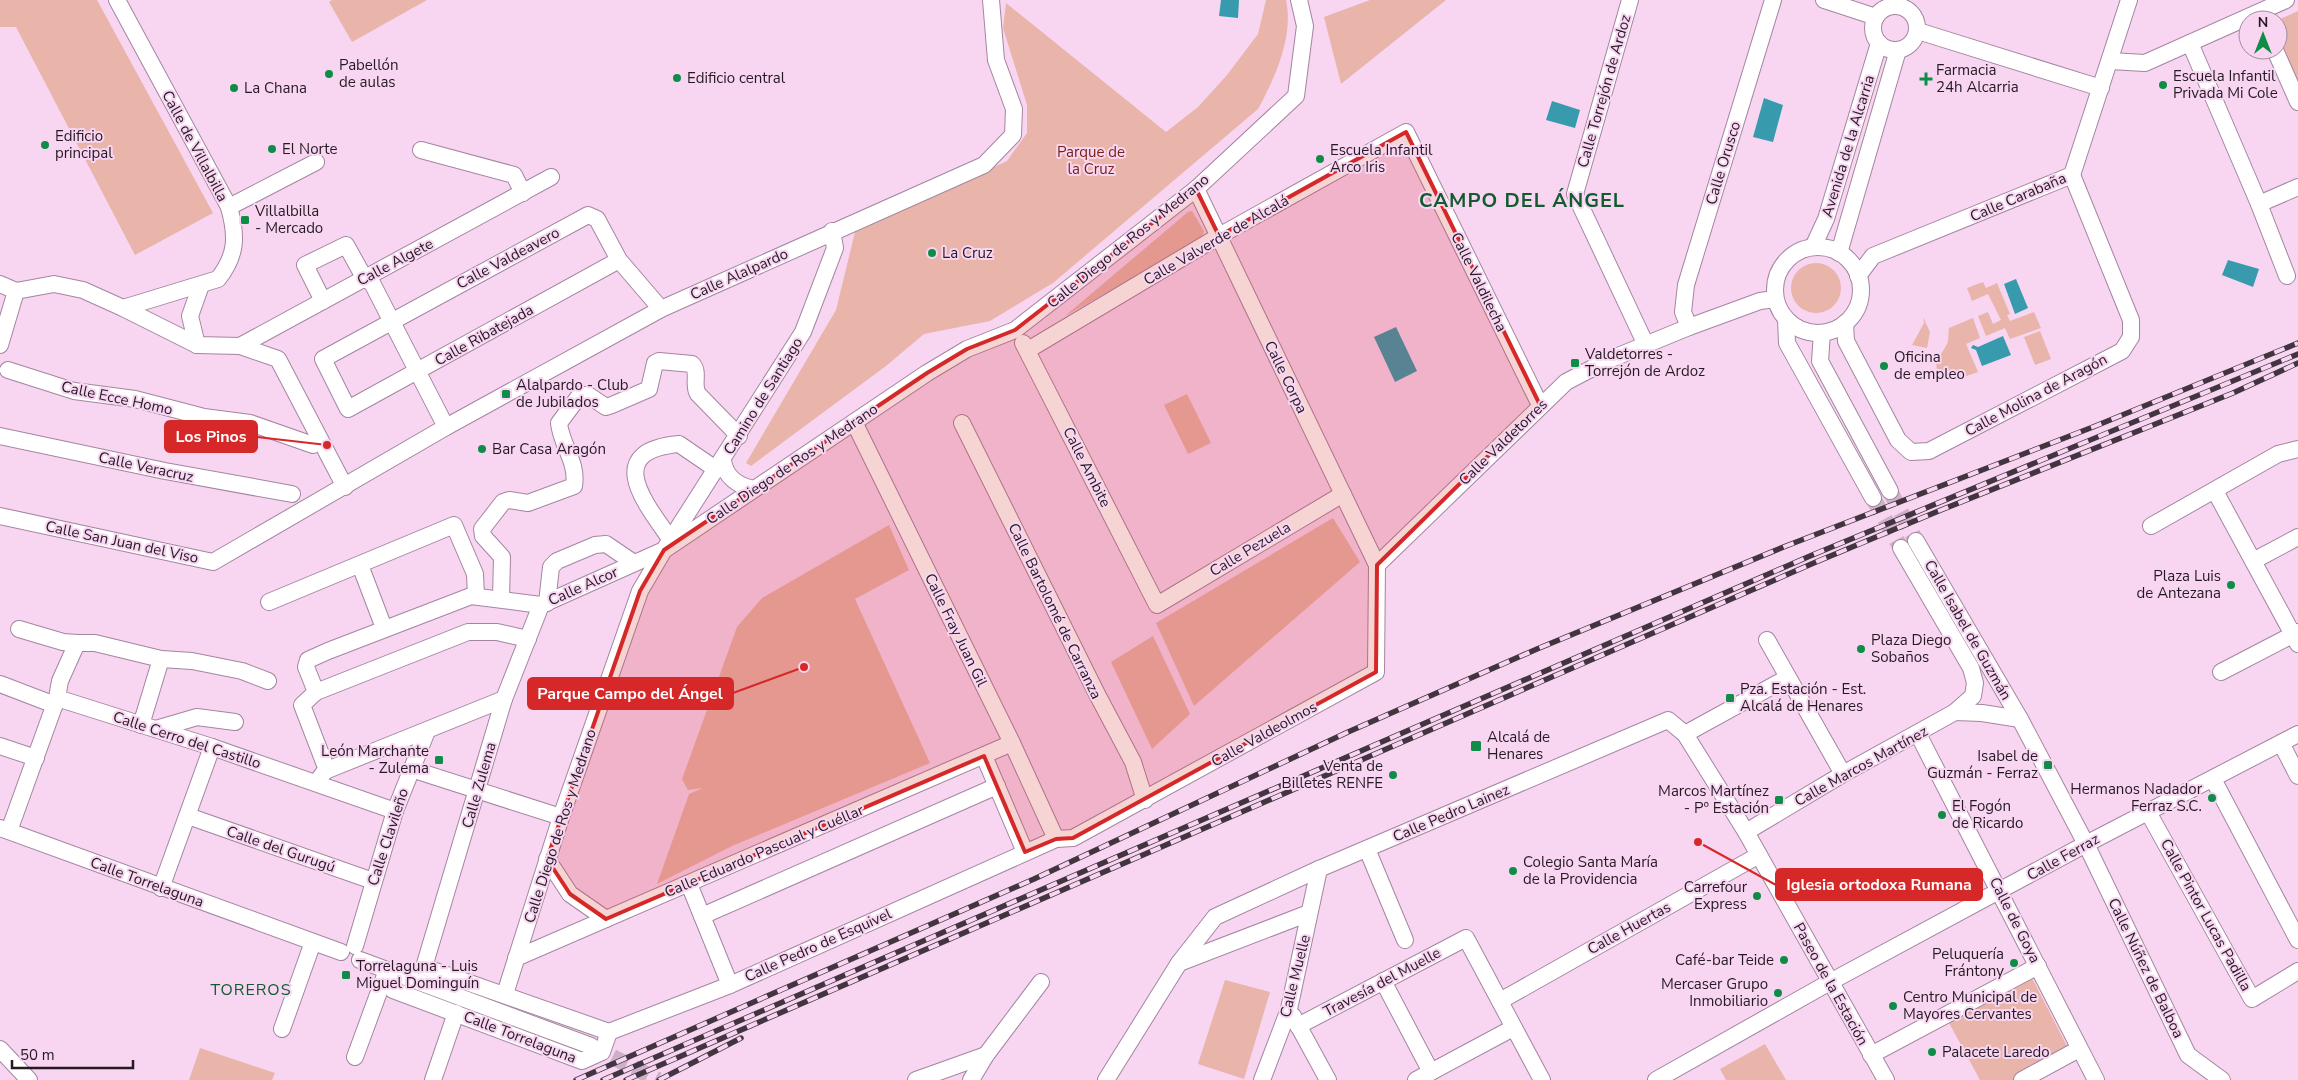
<svg xmlns="http://www.w3.org/2000/svg" width="2298" height="1080" font-family="'Nunito Sans',sans-serif">
	<style>
		.green { fill: #e9b4a9 }
		.water { fill: #389aad }
		.lines { fill: none; stroke-linecap: round; stroke-linejoin: round }
		.minor-tunnel { stroke: #ceb0c9; stroke-width: 16; stroke-dasharray: 16 8; stroke-linecap: butt }
		.minor-casing { stroke: #a4859f; stroke-width: 18 }
		.minor { stroke: #fff; stroke-width: 16 }
		.rail-casing { stroke: #433540; stroke-width: 5.5 }
		.rail { stroke: #f8d6f2; stroke-width: 4; stroke-dasharray: 11; stroke-linecap: butt }
		.marked { fill: #d62828; fill-opacity: 0.2; stroke: #d62828; stroke-width: 4; stroke-linejoin: round }
		.poi-dot { fill: #0e8c48; stroke: #f8d6f2; stroke-width: 2 }
		.labels { text-anchor: middle; dominant-baseline: central; stroke-width: 4; stroke-linejoin: round; paint-order: stroke }
		.poi-label { font-size: 15px; fill: #251a23; stroke: #f8d6f2; text-anchor: start }
		.street-label { font-size: 15px; fill: #251a23; stroke: #f8d6f2 }
		.park-label { font-size: 15px; fill: #751f10; stroke: #f8d6f2 }
		.neighbourhood-label { font-size: 16px; letter-spacing: 1px; fill: #115b2f; stroke: #f8d6f2 }
		.district-label { font-size: 20px; font-weight: bold; letter-spacing: 1px; fill: #115b2f; stroke: #f8d6f2 }
		.leader { fill: none; stroke: #d62828; stroke-width: 2 }
		.callout-dot { fill: #d62828; stroke: #f8d6f2; stroke-width: 2 }
		.callout { fill: #d62828; stroke: #d62828; stroke-width: 2 }
		.callout-label { font-size: 16px; text-anchor: middle; font-weight: bold; fill: #fff }
	</style>
	<rect width="100%" height="100%" fill="#f8d6f2"/>
	<g class="green">
		<path d="M 0,0 L 97,0 L 213,213 L 135,255 L 16,27 L 0,27 Z"/>
		<path d="M 332,0 L 427,0 L 352,42 L 329,2 Z"/>
		<path d="M 1266,0 L 1286,0 C 1294,36 1275,78 1258,109 L 1053,283 L 990,321 L 924,334 L 886,366 L 751,466 L 746,463 L 836,310 L 855,232 L 1007,161 L 1027,133 L 1027,105 L 1003,28 L 1006,3 L 1166,132 L 1198,107 L 1227,75 L 1258,34 Z"/>
		<path d="M 1370,0 L 1446,0 L 1341,84 L 1324,17 Z"/>
		<path d="M 2298,11 L 2298,111 L 2271,50 L 2278,50 L 2278,20 Z"/>
		<path d="M 1192,211 L 1204,231 L 1202,239 L 1065,316 L 1188,212 Z"/>
		<circle cx="1816" cy="288" r="25"/>
		<path d="M 1983,282 L 1986,288 L 1997,283 L 2010,314 L 2007,315 L 2010,321 L 2034,312 L 2041,328 L 2010,339 L 2005,328 L 1986,336 L 1978,316 L 1988,312 L 1993,324 L 2001,320 L 1988,294 L 1972,301 L 1967,288 Z"/>
		<path d="M 1923,317 L 1930,332 L 1927,348 L 1912,345 L 1924,323 Z"/>
		<path d="M 1973,318 L 1980,338 L 1966,344 L 1978,372 L 1958,379 L 1947,379 C 1927,366 1940,358 1947,344 C 1949,340 1948,333 1949,328 Z"/>
		<path d="M 2040,331 L 2051,359 L 2035,365 L 2024,337 Z"/>
		<path d="M 1187,394 L 1211,443 L 1188,454 L 1164,405 Z"/>
		<path d="M 1333,518 L 1360,562 L 1194,706 L 1156,623 Z"/>
		<path d="M 889,525 L 909,570 L 855,599 L 930,763 L 732,846 L 657,884 L 689,794 L 703,788 L 688,790 L 682,779 L 737,627 L 762,598 Z"/>
		<path d="M 1153,636 L 1190,714 L 1152,749 L 1111,662 Z"/>
		<path d="M 2032,978 L 2069,1050 L 2014,1080 L 1980,1080 L 1948,1021 Z"/>
		<path d="M 1225,980 L 1270,992 L 1244,1079 L 1198,1064 Z"/>
		<path d="M 1765,1044 L 1786,1080 L 1726,1080 L 1720,1069 Z"/>
		<path d="M 200,1048 L 275,1073 L 272,1080 L 189,1080 Z"/>
	</g>
	<g class="water">
		<path d="M 1221,0 L 1239,0 L 1238,18 L 1219,16 Z"/>
		<path d="M 1764,98 L 1783,105 L 1773,142 L 1753,137 Z"/>
		<path d="M 1552,101 L 1580,110 L 1575,128 L 1546,120 Z"/>
		<path d="M 2228,260 L 2259,269 L 2253,287 L 2222,275 Z"/>
		<path d="M 2016,279 L 2028,308 L 2015,314 L 2004,284 Z"/>
		<path d="M 1396,327 L 1417,371 L 1395,382 L 1374,337 Z"/>
		<path d="M 2003,336 L 2011,355 L 1982,366 L 1976,350 L 1971,348 L 1973,345 L 1978,347 Z"/>
	</g>
	<g class="lines">
		<g class="minor-tunnel">
			<path d="M 1890,491 L 1916,541"/>
			<path d="M 1873,498 L 1901,548"/>
			<path d="M 591,1046 L 658,1080"/>
		</g>
		<g class="minor-casing">
			<g id="minor">
				<path d="M 1630,0 L 1575,194 L 1646,345"/>
				<path d="M 1824,0 L 1876,17"/>
				<circle cx="1895" cy="28" r="22"/>
				<path d="M 1918,31 L 2101,88"/>
				<path d="M 2190,43 L 2259,204 L 2287,276"/>
				<path d="M 2275,50 L 2298,102"/>
				<path d="M 2110,61 L 2145,63 L 2286,0"/>
				<path d="M 421,150 L 514,175 L 523,193"/>
				<path d="M 2259,204 L 2298,187"/>
				<path d="M 229,207 L 316,162"/>
				<path d="M 1813,247 L 1826,219 L 1879,43"/>
				<circle cx="1818" cy="290" r="43"/>
				<path d="M 1839,253 L 1898,50"/>
				<path d="M 619,260 L 348,409 L 323,359 L 588,215 L 597,219 L 619,260 L 661,309"/>
				<path d="M 1858,276 L 1873,256 L 2072,175 L 2129,0"/>
				<path d="M 0,284 L 16,291"/>
				<path d="M 201,285 L 190,316 L 197,345 L 240,346 L 278,359 L 345,487"/>
				<path d="M 16,291 L 54,284 L 83,290 L 123,308 L 218,279 C 237,255 237,236 229,207 L 117,0"/>
				<path d="M 323,301 L 305,265 L 346,245 L 365,279 L 372,283 L 446,427"/>
				<path d="M 123,308 L 197,345"/>
				<path d="M 1786,319 L 1787,343 L 1873,498"/>
				<path d="M 1845,323 L 1846,341 L 1898,440 L 1911,452 L 1929,451 L 2122,351 L 2131,337 L 2131,320 L 2072,175"/>
				<path d="M 1689,327 L 1683,312 L 1686,285 L 1773,0"/>
				<path d="M 1822,333 L 1820,361 L 1890,491"/>
				<path d="M 1023,343 L 1157,605 L 1343,494"/>
				<path d="M 0,345 L 16,291"/>
				<path d="M 240,346 L 551,177"/>
				<path d="M 1028,350 L 1219,236 L 1406,132 L 1540,405"/>
				<path d="M 8,370 L 74,391 L 135,399 L 204,417 L 250,423 L 313,445"/>
				<path d="M 854,422 L 1012,743 L 1056,839"/>
				<path d="M 962,423 L 1098,696 L 1133,762 L 1145,800"/>
				<path d="M 0,436 L 165,471 L 292,494"/>
				<path d="M 723,460 C 725,477 738,486 754,489"/>
				<path d="M 2215,491 L 2298,644"/>
				<path d="M 0,516 L 213,562 L 446,427 L 661,309 L 984,165 L 1013,135 L 1014,109 L 996,60 L 991,0"/>
				<path d="M 2151,526 L 2278,454 L 2298,449"/>
				<path d="M 671,540 C 645,503 602,451 679,444 L 717,470"/>
				<path d="M 1916,541 L 2020,719 L 2086,844 L 2188,1055 L 2222,1080"/>
				<path d="M 2253,561 L 2298,537"/>
				<path d="M 360,565 L 384,628"/>
				<path d="M 1377,565 L 1566,382 L 1606,361 L 1689,327 L 1760,301 L 1775,299"/>
				<path d="M 501,599 L 502,557 L 483,536 L 482,529 L 503,502 L 509,500 L 528,503 L 574,486 C 578,462 561,445 559,423 L 580,395 L 588,395 L 606,407 L 612,405 L 649,389 L 655,363 L 659,361 L 692,364 C 700,372 692,385 698,394 L 739,436"/>
				<path d="M 269,602 L 454,525 L 475,574 L 476,596"/>
				<path d="M 547,603 L 551,567 L 557,561 L 595,545 L 606,544 L 634,563"/>
				<path d="M 541,605 L 504,699 L 424,967 L 609,1032"/>
				<path d="M 19,629 L 63,642 L 77,643"/>
				<path d="M 528,639 L 497,632 L 468,632 L 316,692 L 306,667 L 308,660 L 328,651 L 471,596 L 541,605 L 664,550 L 927,373 L 967,349 L 1015,330 L 1196,189 L 1296,96 L 1305,26 L 1299,0"/>
				<path d="M 1767,640 L 1843,774"/>
				<path d="M 2221,672 L 2298,632"/>
				<path d="M 0,684 L 55,705"/>
				<path d="M 316,692 L 302,705 L 327,770"/>
				<path d="M 57,698 L 212,747 L 395,811"/>
				<path d="M 1955,712 L 1982,713 L 2020,719"/>
				<path d="M 141,725 L 161,659"/>
				<path d="M 156,729 L 197,717 L 235,722"/>
				<path d="M 1685,734 L 1787,678"/>
				<path d="M 1918,734 L 2096,1080"/>
				<path d="M 2281,743 L 2298,776"/>
				<path d="M 0,746 L 36,758"/>
				<path d="M 984,756 L 1025,852"/>
				<path d="M 411,769 L 561,817"/>
				<path d="M 2213,779 L 2298,940"/>
				<path d="M 316,783 L 325,771 L 504,699"/>
				<path d="M 2148,812 L 2252,999 L 2298,971"/>
				<path d="M 188,816 L 373,881"/>
				<path d="M 0,828 L 341,952"/>
				<path d="M 9,831 L 57,698 L 60,681 L 77,643 L 95,643 L 161,659 L 192,661 L 242,671 L 268,681"/>
				<path d="M 1746,832 L 1843,774 L 1955,712 L 1973,696 L 1975,683 L 1971,668 L 1901,548"/>
				<path d="M 1367,849 L 1405,940"/>
				<path d="M 547,859 L 570,894 L 606,919"/>
				<path d="M 689,884 L 730,985"/>
				<path d="M 161,888 L 212,747"/>
				<path d="M 702,916 L 997,786"/>
				<path d="M 355,946 L 395,811 L 427,731"/>
				<path d="M 516,958 L 1012,743"/>
				<path d="M 360,960 L 591,1046"/>
				<path d="M 1179,963 L 1309,913"/>
				<path d="M 387,970 L 393,990 L 582,1061 L 602,1052 L 609,1032"/>
				<path d="M 1383,981 L 1431,1072"/>
				<path d="M 505,994 L 561,817 L 640,591 L 664,550 L 803,332 L 835,248 L 832,231"/>
				<path d="M 1500,1001 L 1759,855"/>
				<path d="M 1293,1016 L 1328,1080"/>
				<path d="M 1298,1026 L 1466,938 L 1542,1080"/>
				<path d="M 282,1029 L 313,942"/>
				<path d="M 609,1032 L 730,985 L 1056,839 L 1073,838 L 1376,672 L 1377,565 L 1196,189"/>
				<path d="M 0,1049 L 29,1080"/>
				<path d="M 1871,1055 L 2038,966"/>
				<path d="M 355,1057 L 387,970"/>
				<path d="M 433,1080 L 456,1013"/>
				<path d="M 916,1080 L 986,1055"/>
				<path d="M 971,1080 L 986,1055 L 1041,982"/>
				<path d="M 1106,1080 L 1179,963 L 1215,917 L 1319,869 L 1668,720 L 1685,734 L 1746,832 L 1886,1080"/>
				<path d="M 1262,1080 L 1289,1009 L 1319,869"/>
				<path d="M 1416,1080 L 1513,1028"/>
				<path d="M 1656,1080 L 1830,982 L 2086,844 L 2298,734"/>
				<path d="M 2022,1080 L 2079,1049"/>
			</g>
		</g>
		<use href="#minor" class="minor"/>
		<g class="rail-casing">
			<g id="rail">
				<path d="M 576,1080 L 1034,879 L 1348,732 L 1537,649 L 1786,546 L 2093,427 L 2298,343"/>
				<path d="M 603,1080 L 1810,556 L 2298,354"/>
				<path d="M 626,1080 L 1816,562 L 1941,510 L 2233,393 L 2298,363"/>
				<path d="M 659,1080 L 741,1038"/>
			</g>
		</g>
		<use href="#rail" class="rail"/>
	</g>
	<path class="marked" d="M 1406,132 L 1540,405 L 1377,565 L 1376,672 L 1073,838 L 1056,839 L 1025,852 L 984,756 L 606,919 L 570,894 L 547,859 L 640,591 L 664,550 L 927,373 L 967,349 L 1015,330 L 1196,189 L 1219,236 Z"/>
	<g class="poi-dot">
		<circle cx="329" cy="74" r="5"/>
		<circle cx="677" cy="78" r="5"/>
		<path d="M1923.5 71.5h5v5h5v5h-5v5h-5v-5h-5v-5h5z"/>
		<circle cx="2163" cy="85" r="5"/>
		<circle cx="234" cy="88" r="5"/>
		<circle cx="45" cy="145" r="5"/>
		<circle cx="272" cy="149" r="5"/>
		<circle cx="1320" cy="159" r="5"/>
		<rect x="240" y="215" width="10" height="10" rx="2.5"/>
		<circle cx="932" cy="253" r="5"/>
		<rect x="1570" y="358" width="10" height="10" rx="2.5"/>
		<circle cx="1884" cy="366" r="5"/>
		<rect x="501" y="389" width="10" height="10" rx="2.5"/>
		<circle cx="482" cy="449" r="5"/>
		<circle cx="2231" cy="585" r="5"/>
		<circle cx="1861" cy="649" r="5"/>
		<rect x="1725" y="693" width="10" height="10" rx="2.5"/>
		<rect x="1470" y="740" width="12" height="12" rx="2.5"/>
		<rect x="434" y="755" width="10" height="10" rx="2.5"/>
		<rect x="2043" y="760" width="10" height="10" rx="2.5"/>
		<circle cx="1393" cy="775" r="5"/>
		<circle cx="2212" cy="798" r="5"/>
		<rect x="1774" y="795" width="10" height="10" rx="2.5"/>
		<circle cx="1942" cy="815" r="5"/>
		<circle cx="1513" cy="871" r="5"/>
		<circle cx="1757" cy="896" r="5"/>
		<circle cx="1784" cy="960" r="5"/>
		<circle cx="2014" cy="963" r="5"/>
		<rect x="341" y="970" width="10" height="10" rx="2.5"/>
		<circle cx="1778" cy="993" r="5"/>
		<circle cx="1893" cy="1006" r="5"/>
		<circle cx="1932" cy="1052" r="5"/>
	</g>
	<g class="labels">
		<g class="poi-label">
			<text x="339" y="65">Pabellón<tspan x="339" dy="17">de aulas</tspan></text>
			<text x="1936" y="70">Farmacia<tspan x="1936" dy="17">24h Alcarria</tspan></text>
			<text x="2173" y="76">Escuela Infantil<tspan x="2173" dy="17">Privada Mi Cole</tspan></text>
			<text x="687" y="78">Edificio central</text>
			<text x="244" y="88">La Chana</text>
			<text x="55" y="136">Edificio<tspan x="55" dy="17">principal</tspan></text>
			<text x="282" y="149">El Norte</text>
			<text x="1330" y="150">Escuela Infantil<tspan x="1330" dy="17">Arco Iris</tspan></text>
			<text x="255" y="211">Villalbilla<tspan x="255" dy="17">- Mercado</tspan></text>
			<text x="942" y="253">La Cruz</text>
			<text x="1585" y="354">Valdetorres -<tspan x="1585" dy="17">Torrejón de Ardoz</tspan></text>
			<text x="1894" y="357">Oficina<tspan x="1894" dy="17">de empleo</tspan></text>
			<text x="516" y="385">Alalpardo - Club<tspan x="516" dy="17">de Jubilados</tspan></text>
			<text x="492" y="449">Bar Casa Aragón</text>
			<text x="2221" y="576" text-anchor="end">Plaza Luis<tspan x="2221" dy="17">de Antezana</tspan></text>
			<text x="1871" y="640">Plaza Diego<tspan x="1871" dy="17">Sobaños</tspan></text>
			<text x="1740" y="689">Pza. Estación - Est.<tspan x="1740" dy="17">Alcalá de Henares</tspan></text>
			<text x="1487" y="737">Alcalá de<tspan x="1487" dy="17">Henares</tspan></text>
			<text x="429" y="751" text-anchor="end">León Marchante<tspan x="429" dy="17">- Zulema</tspan></text>
			<text x="2038" y="756" text-anchor="end">Isabel de<tspan x="2038" dy="17">Guzmán - Ferraz</tspan></text>
			<text x="1383" y="766" text-anchor="end">Venta de<tspan x="1383" dy="17">Billetes RENFE</tspan></text>
			<text x="2202" y="789" text-anchor="end">Hermanos Nadador<tspan x="2202" dy="17">Ferraz S.C.</tspan></text>
			<text x="1769" y="791" text-anchor="end">Marcos Martínez<tspan x="1769" dy="17">- Pº Estación</tspan></text>
			<text x="1952" y="806">El Fogón<tspan x="1952" dy="17">de Ricardo</tspan></text>
			<text x="1523" y="862">Colegio Santa María<tspan x="1523" dy="17">de la Providencia</tspan></text>
			<text x="1747" y="887" text-anchor="end">Carrefour<tspan x="1747" dy="17">Express</tspan></text>
			<text x="2004" y="954" text-anchor="end">Peluquería<tspan x="2004" dy="17">Frántony</tspan></text>
			<text x="1774" y="960" text-anchor="end">Café-bar Teide</text>
			<text x="356" y="966">Torrelaguna - Luis<tspan x="356" dy="17">Miguel Dominguín</tspan></text>
			<text x="1768" y="984" text-anchor="end">Mercaser Grupo<tspan x="1768" dy="17">Inmobiliario</tspan></text>
			<text x="1903" y="997">Centro Municipal de<tspan x="1903" dy="17">Mayores Cervantes</tspan></text>
			<text x="1942" y="1052">Palacete Laredo</text>
		</g>
		<g class="street-label">
			<text transform="translate(1604 91) rotate(-74)">Calle Torrejón de Ardoz</text>
			<text transform="translate(195 146) rotate(62)">Calle de Villalbilla</text>
			<text transform="translate(1848 146) rotate(-73)">Avenida de la Alcarria</text>
			<text transform="translate(1723 163) rotate(-73)">Calle Orusco</text>
			<text transform="translate(2018 197) rotate(-23)">Calle Carabaña</text>
			<text transform="translate(1216 240) rotate(-30)">Calle Valverde de Alcalá</text>
			<text transform="translate(1128 241) rotate(-39)">Calle Diego de Ros y Medrano</text>
			<text transform="translate(508 258) rotate(-28)">Calle Valdeavero</text>
			<text transform="translate(395 262) rotate(-28)">Calle Algete</text>
			<text transform="translate(739 274) rotate(-24)">Calle Alalpardo</text>
			<text transform="translate(1479 282) rotate(64)">Calle Valdilecha</text>
			<text transform="translate(484 335) rotate(-29)">Calle Ribatejada</text>
			<text transform="translate(1286 377) rotate(64)">Calle Corpa</text>
			<text transform="translate(2036 395) rotate(-28)">Calle Molina de Aragón</text>
			<text transform="translate(763 396) rotate(-58)">Camino de Santiago</text>
			<text transform="translate(117 398) rotate(12)">Calle Ecce Homo</text>
			<text transform="translate(1503 442) rotate(-44)">Calle Valdetorres</text>
			<text transform="translate(792 464) rotate(-34)">Calle Diego de Ros y Medrano</text>
			<text transform="translate(146 467) rotate(12)">Calle Veracruz</text>
			<text transform="translate(1087 467) rotate(63)">Calle Ambite</text>
			<text transform="translate(122 542) rotate(12)">Calle San Juan del Viso</text>
			<text transform="translate(1250 549) rotate(-31)">Calle Pezuela</text>
			<text transform="translate(583 586) rotate(-24)">Calle Alcor</text>
			<text transform="translate(1055 611) rotate(64)">Calle Bartolomé de Carranza</text>
			<text transform="translate(956 630) rotate(64)">Calle Fray Juan Gil</text>
			<text transform="translate(1968 630) rotate(60)">Calle Isabel de Guzmán</text>
			<text transform="translate(1264 734) rotate(-29)">Calle Valdeolmos</text>
			<text transform="translate(187 740) rotate(18)">Calle Cerro del Castillo</text>
			<text transform="translate(1861 766) rotate(-29)">Calle Marcos Martínez</text>
			<text transform="translate(479 785) rotate(-74)">Calle Zulema</text>
			<text transform="translate(1451 813) rotate(-23)">Calle Pedro Lainez</text>
			<text transform="translate(560 826) rotate(-72)">Calle Diego de Ros y Medrano</text>
			<text transform="translate(388 837) rotate(-72)">Calle Clavileño</text>
			<text transform="translate(281 849) rotate(19)">Calle del Gurugú</text>
			<text transform="translate(764 851) rotate(-23)">Calle Eduardo Pascual y Cuéllar</text>
			<text transform="translate(2063 857) rotate(-29)">Calle Ferraz</text>
			<text transform="translate(147 882) rotate(20)">Calle Torrelaguna</text>
			<text transform="translate(2206 915) rotate(61)">Calle Pintor Lucas Padilla</text>
			<text transform="translate(2015 920) rotate(63)">Calle de Goya</text>
			<text transform="translate(1629 928) rotate(-29)">Calle Huertas</text>
			<text transform="translate(818 945) rotate(-24)">Calle Pedro de Esquivel</text>
			<text transform="translate(2146 968) rotate(64)">Calle Núñez de Balboa</text>
			<text transform="translate(1295 976) rotate(-76)">Calle Muelle</text>
			<text transform="translate(1382 982) rotate(-28)">Travesía del Muelle</text>
			<text transform="translate(1831 984) rotate(61)">Paseo de la Estación</text>
			<text transform="translate(520 1037) rotate(21)">Calle Torrelaguna</text>
		</g>
		<g class="park-label">
			<text x="1091" y="152">Parque de<tspan x="1091" dy="17">la Cruz</tspan></text>
		</g>
		<g class="neighbourhood-label">
			<text x="251" y="990">TOREROS</text>
		</g>
		<g class="district-label">
			<text x="1522" y="200">CAMPO DEL ÁNGEL</text>
		</g>
	</g>
	<path class="leader" d="M327 445L257 437M804 667L733 693M1698 842L1776 885"/>
	<g class="callout-dot">
		<circle cx="327" cy="445" r="5"/>
		<circle cx="804" cy="667" r="5"/>
		<circle cx="1698" cy="842" r="5"/>
	</g>
	<g class="callout">
		<rect x="165" y="421" width="92" height="31" rx="5"/>
		<rect x="528" y="678" width="205" height="31" rx="5"/>
		<rect x="1776" y="869" width="206" height="31" rx="5"/>
	</g>
	<g class="callout-label">
		<text x="211" y="442">Los Pinos</text>
		<text x="630" y="699">Parque Campo del Ángel</text>
		<text x="1879" y="890">Iglesia ortodoxa Rumana</text>
	</g>
	<g transform="translate(2263 35)"><circle r="24" fill="#f8d6f2" stroke="#a48b9f"/>
	<path d="M0-4L9 19L0 12L-9 19Z" fill="#0e8c48"/>
	<text y="-8" font-size="14" font-weight="bold" text-anchor="middle" fill="#251a23">N</text>
	</g>
	<path d="M12 1060v8h121v-8" fill="none" stroke="#251a23" stroke-width="2.5"/>
	<text x="20" y="1060" font-size="15" fill="#251a23" stroke="#f8d6f2" stroke-width="4" paint-order="stroke">50 m</text>
</svg>
